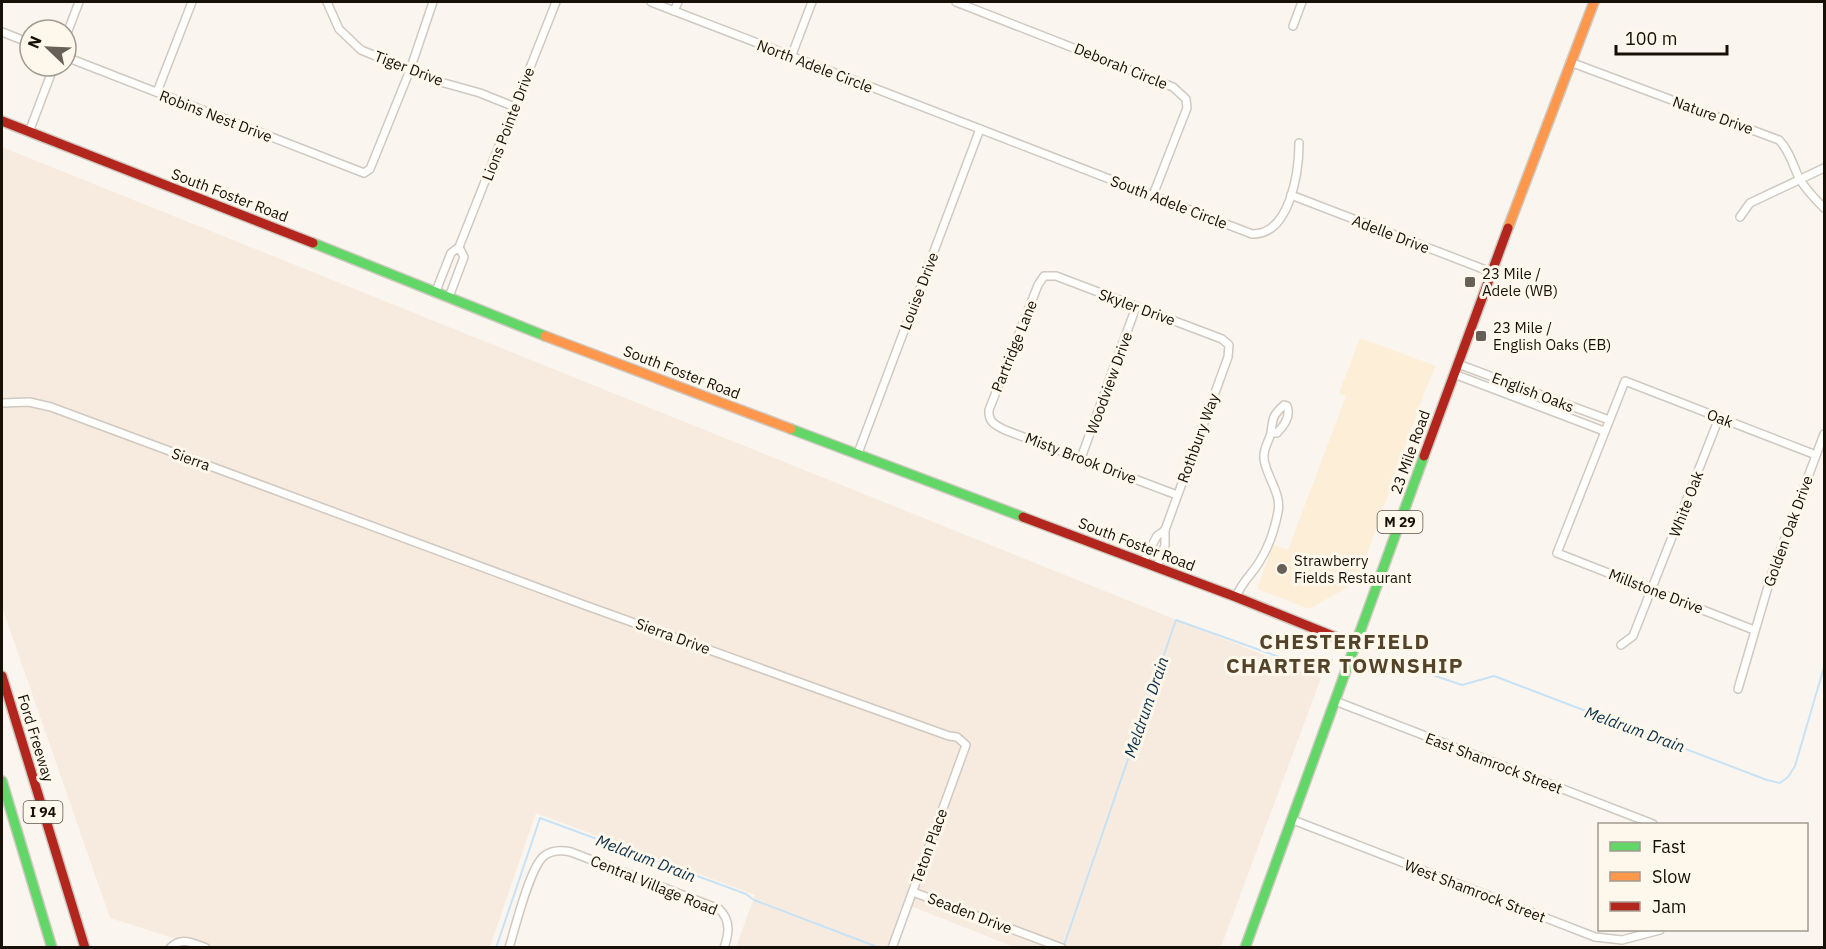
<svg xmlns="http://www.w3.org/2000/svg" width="1826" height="949" font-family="'IBM Plex Sans',sans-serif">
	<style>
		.built { fill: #fdefd7 }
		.industrial { fill: #f7ebdf }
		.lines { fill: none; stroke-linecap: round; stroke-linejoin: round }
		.stream { stroke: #c8e2f5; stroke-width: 2 }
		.street-casing { stroke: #cfc9c1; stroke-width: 10 }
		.fast-casing { stroke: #cfc9c1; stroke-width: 12 }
		.slow-casing { stroke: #cfc9c1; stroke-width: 12 }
		.jam-casing { stroke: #cfc9c1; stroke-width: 12 }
		.street { stroke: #fefefd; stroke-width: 7 }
		.fast { stroke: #63d668; stroke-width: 9 }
		.slow { stroke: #ff974d; stroke-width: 9 }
		.jam { stroke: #b3261e; stroke-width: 9 }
		.poi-dot { fill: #666058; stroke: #fef7eb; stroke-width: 2 }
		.labels { text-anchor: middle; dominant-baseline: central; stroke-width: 6; stroke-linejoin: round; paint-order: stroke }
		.shield { fill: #fef7eb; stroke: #5c554b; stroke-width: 1.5 }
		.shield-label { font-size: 14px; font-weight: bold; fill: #161006 }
		.street-label { font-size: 15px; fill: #161006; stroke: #fef7eb }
		.poi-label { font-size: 15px; fill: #161006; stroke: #fef7eb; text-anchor: start }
		.water-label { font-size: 16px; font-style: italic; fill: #0a314a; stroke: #fef7eb }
		.district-label { font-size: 21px; font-weight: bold; letter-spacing: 1.5px; fill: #524329; stroke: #fef7eb }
	</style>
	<rect width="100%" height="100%" fill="#faf6ef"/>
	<path class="built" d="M 1360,338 L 1436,366 L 1426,388 L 1357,582 L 1309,609 L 1257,589 L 1273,545 L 1288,550 L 1346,396 L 1339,393 Z"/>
	<path class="industrial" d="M 2,147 L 1321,678 L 1221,947 L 1014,947 L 908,905 L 892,947 L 736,947 L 755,895 L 536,813 L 490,947 L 202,947 L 110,918 L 2,607 Z"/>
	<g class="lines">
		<g class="stream">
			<path d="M 1368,671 L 1406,666 L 1462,685 L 1494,676 L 1767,780 L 1780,783 L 1788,777 L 1795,766 L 1824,667"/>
			<path d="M 496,948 L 540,818 L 746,894 L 754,900 L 880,948"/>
			<path d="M 1063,948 L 1176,620 L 1282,658 L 1332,660"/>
		</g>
		<g class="street-casing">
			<g id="street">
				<path d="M 327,2 L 339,29 L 361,50 L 437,81 L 480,93 L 515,107"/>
				<path d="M 651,2 L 1252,234 C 1290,235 1299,172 1299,143"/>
				<path d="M 956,2 L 1173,87 L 1186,99 L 1187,108 L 1153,195"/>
				<path d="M 674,11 L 678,2"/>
				<path d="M 1293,26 L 1302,2"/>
				<path d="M 2,32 L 30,43"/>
				<path d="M 66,36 L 79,2"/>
				<path d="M 66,57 L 364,173 L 370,169 L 410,70 L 433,2"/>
				<path d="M 791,57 L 812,2"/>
				<path d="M 1570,62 L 1779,140 C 1789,150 1793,165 1799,178 C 1806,190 1815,199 1824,208"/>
				<path d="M 157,92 L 192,2"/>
				<path d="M 29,132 L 54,66"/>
				<path d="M 1291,195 L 1491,272"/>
				<path d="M 1740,217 L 1750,203 L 1824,168"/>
				<path d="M 459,247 L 556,2"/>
				<path d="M 436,291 L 451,253 L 459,247 L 464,257 L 449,297"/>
				<path d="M 1458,364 L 1609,420"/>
				<path d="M 1454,374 L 1604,431"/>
				<path d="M 2,403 L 29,402 L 51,407 L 587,606 L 949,736 L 957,737 L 966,745 L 892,948"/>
				<path d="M 858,453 L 980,129"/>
				<path d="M 1081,458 L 1136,307"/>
				<path d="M 1165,530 L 1228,357 L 1229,345 L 1222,339 L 1056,276 L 1044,276 L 1038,285 L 989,410 C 988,422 995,425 1005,430 L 1177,495"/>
				<path d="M 1143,562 L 1157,536 L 1165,530 L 1165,545 L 1157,567"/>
				<path d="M 1236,597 C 1242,581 1253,574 1261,559 C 1269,546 1275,527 1278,512 C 1282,494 1266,476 1264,459 C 1263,447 1269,442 1271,433 C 1273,418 1272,416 1284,405 L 1287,406 C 1291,416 1284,426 1277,433 L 1271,433"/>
				<path d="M 1754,630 L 1557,553 L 1625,381 L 1816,455"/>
				<path d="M 1621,645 L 1633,636 L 1719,418"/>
				<path d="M 1738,689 L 1772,573 L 1824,434"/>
				<path d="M 1335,701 L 1653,824"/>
				<path d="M 1293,820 L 1595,937 L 1622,940 L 1660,930"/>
				<path d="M 913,892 L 1062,948"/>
				<path d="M 170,948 C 181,936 193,943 206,948"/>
				<path d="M 509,948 C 515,928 530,867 544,856 C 552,850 562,850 571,852 L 719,909 C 731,920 729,934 724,948"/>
			</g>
		</g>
		<g class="fast-casing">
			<g id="fast">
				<path d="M 313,243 L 545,336"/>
				<path d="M 791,429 L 1023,517"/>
				<path d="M 2,781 L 52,948"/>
				<path d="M 1245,948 L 1424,456"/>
			</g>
		</g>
		<g class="slow-casing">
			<g id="slow">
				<path d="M 1508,228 L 1594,2"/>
				<path d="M 545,336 L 791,429"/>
			</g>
		</g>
		<g class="jam-casing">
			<g id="jam">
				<path d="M 2,121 L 313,243"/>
				<path d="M 1424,456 L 1508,228"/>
				<path d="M 1023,517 L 1236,597 L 1355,645"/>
				<path d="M 2,676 L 85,948"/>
			</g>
		</g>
		<use href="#street" class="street"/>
		<use href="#fast" class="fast"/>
		<use href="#slow" class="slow"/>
		<use href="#jam" class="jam"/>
	</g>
	<g class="poi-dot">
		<rect x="1464" y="276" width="12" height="12" rx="3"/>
		<rect x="1475" y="330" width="12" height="12" rx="3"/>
		<circle cx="1282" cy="569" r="6"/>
	</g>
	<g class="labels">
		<g class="shield">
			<rect x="1377.5" y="511" width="45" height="22" rx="4.5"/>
			<rect x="23.5" y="801" width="39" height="22" rx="4.5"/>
		</g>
		<g class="shield-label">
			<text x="1400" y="522">M 29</text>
			<text x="43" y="812">I 94</text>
		</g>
		<g class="street-label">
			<text transform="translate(815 66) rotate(21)">North Adele Circle</text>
			<text transform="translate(1121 66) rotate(22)">Deborah Circle</text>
			<text transform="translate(409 68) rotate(21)">Tiger Drive</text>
			<text transform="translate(1713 115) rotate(20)">Nature Drive</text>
			<text transform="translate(216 116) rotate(21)">Robins Nest Drive</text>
			<text transform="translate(508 124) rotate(-69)">Lions Pointe Drive</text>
			<text transform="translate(230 195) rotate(21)">South Foster Road</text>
			<text transform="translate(1169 202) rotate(21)">South Adele Circle</text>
			<text transform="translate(1391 234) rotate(21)">Adelle Drive</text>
			<text transform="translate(919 291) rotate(-69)">Louise Drive</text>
			<text transform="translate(1137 307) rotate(20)">Skyler Drive</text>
			<text transform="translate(1014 346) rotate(-68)">Partridge Lane</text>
			<text transform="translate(682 372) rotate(21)">South Foster Road</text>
			<text transform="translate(1109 383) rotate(-70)">Woodview Drive</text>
			<text transform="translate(1533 392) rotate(21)">English Oaks</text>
			<text transform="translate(1720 418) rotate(21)">Oak</text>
			<text transform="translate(1198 438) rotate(-70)">Rothbury Way</text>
			<text transform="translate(1410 452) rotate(-70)">23 Mile Road</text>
			<text transform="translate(1081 458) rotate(21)">Misty Brook Drive</text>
			<text transform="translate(191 459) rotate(20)">Sierra</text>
			<text transform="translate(1686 504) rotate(-69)">White Oak</text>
			<text transform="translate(1788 531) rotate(-70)">Golden Oak Drive</text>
			<text transform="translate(1137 544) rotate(21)">South Foster Road</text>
			<text transform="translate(1656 591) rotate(21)">Millstone Drive</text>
			<text transform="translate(673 636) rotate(20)">Sierra Drive</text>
			<text transform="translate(36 738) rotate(73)">Ford Freeway</text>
			<text transform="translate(1494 763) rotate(21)">East Shamrock Street</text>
			<text transform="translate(929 846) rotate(-70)">Teton Place</text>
			<text transform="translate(654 885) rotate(22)">Central Village Road</text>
			<text transform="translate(1475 891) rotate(21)">West Shamrock Street</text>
			<text transform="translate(970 913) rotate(21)">Seaden Drive</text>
		</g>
		<g class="poi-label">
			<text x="1482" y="273">23 Mile /<tspan x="1482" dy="17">Adele (WB)</tspan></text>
			<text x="1493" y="327">23 Mile /<tspan x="1493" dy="17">English Oaks (EB)</tspan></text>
			<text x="1294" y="560">Strawberry<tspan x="1294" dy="17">Fields Restaurant</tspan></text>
		</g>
		<g class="water-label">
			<text transform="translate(1146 707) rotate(-71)">Meldrum Drain</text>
			<text transform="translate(1635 729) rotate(20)">Meldrum Drain</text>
			<text transform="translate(646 858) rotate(21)">Meldrum Drain</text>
		</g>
		<g class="district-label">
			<text x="1345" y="641">CHESTERFIELD<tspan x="1345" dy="24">CHARTER TOWNSHIP</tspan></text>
		</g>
	</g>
	<rect width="1826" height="949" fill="none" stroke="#161006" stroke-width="6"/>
	<rect x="1598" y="823" width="210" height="108" fill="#fef7eb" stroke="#a19b8f" stroke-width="1.5"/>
	<rect x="1610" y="842" width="30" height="9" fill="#63d668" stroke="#a19b8f" stroke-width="1.5"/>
	<text x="1652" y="853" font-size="18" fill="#161006">Fast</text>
	<rect x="1610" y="872" width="30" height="9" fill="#ff974d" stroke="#a19b8f" stroke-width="1.5"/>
	<text x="1652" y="883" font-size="18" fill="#161006">Slow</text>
	<rect x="1610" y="902" width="30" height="9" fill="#b3261e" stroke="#a19b8f" stroke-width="1.5"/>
	<text x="1652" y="913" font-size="18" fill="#161006">Jam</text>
	<g transform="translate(48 48) rotate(293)"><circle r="28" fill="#fef7eb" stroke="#a19b8f" stroke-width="1.5"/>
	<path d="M0-4.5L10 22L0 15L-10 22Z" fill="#666058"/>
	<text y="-9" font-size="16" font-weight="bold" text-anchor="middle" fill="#161006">N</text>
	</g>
	<path d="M1616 45v9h111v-9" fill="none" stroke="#161006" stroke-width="3"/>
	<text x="1625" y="45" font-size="18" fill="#161006" stroke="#fef7eb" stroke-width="4.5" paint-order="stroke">100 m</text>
</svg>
